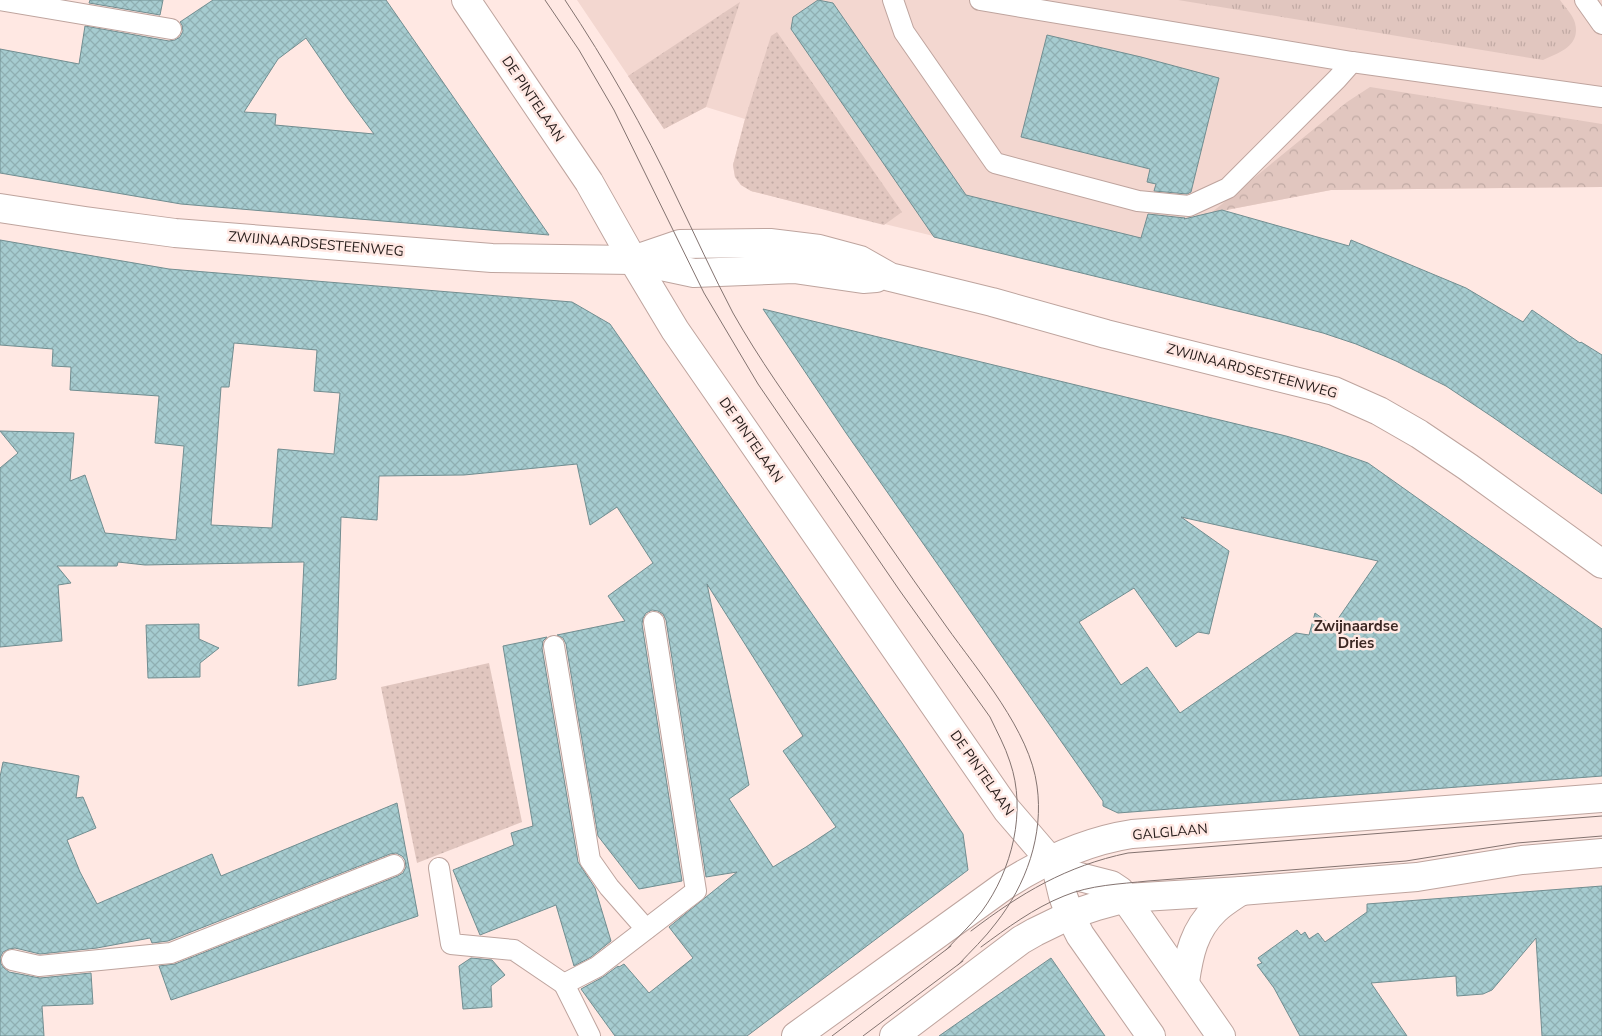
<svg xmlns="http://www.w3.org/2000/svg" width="1602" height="1036" font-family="'Nunito Sans',sans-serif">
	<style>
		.built { fill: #f3d7d0 }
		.grass { fill: url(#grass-dots) }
		.forest { fill: url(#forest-crowns) }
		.park { fill: url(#park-tufts) }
		.building { fill: url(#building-cross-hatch); stroke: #718d90; fill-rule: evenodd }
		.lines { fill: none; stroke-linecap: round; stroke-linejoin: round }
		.service-casing { stroke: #bea49e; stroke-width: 22 }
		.tertiary-casing { stroke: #bea49e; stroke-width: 30 }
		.service { stroke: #fff; stroke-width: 20 }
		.tertiary { stroke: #fff; stroke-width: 28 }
		.tram { stroke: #837370; stroke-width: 1 }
		.labels { text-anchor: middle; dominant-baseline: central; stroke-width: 5; stroke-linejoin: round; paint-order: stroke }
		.street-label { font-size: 14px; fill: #261c1a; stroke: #ffe8e3 }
		.neighbourhood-label { font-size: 15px; font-weight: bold; fill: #3b2723; stroke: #ffe8e3 }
	</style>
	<defs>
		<pattern id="grass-dots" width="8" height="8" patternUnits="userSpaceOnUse" patternTransform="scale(1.25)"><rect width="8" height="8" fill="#e1c6bf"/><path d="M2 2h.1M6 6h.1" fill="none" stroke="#c1aaa4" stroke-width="1.8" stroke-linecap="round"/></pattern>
		<pattern id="forest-crowns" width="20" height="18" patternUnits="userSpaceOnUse" patternTransform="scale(1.25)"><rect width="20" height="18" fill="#e1c6bf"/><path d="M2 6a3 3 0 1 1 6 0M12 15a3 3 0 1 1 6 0" fill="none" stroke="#c1aaa4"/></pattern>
		<pattern id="park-tufts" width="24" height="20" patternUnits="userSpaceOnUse" patternTransform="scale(1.25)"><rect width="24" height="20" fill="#e1c6bf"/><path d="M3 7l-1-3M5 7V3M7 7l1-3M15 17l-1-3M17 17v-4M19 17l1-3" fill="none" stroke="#c1aaa4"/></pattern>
		<pattern id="building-cross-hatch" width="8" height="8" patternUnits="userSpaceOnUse" patternTransform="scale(1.25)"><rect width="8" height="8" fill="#a6ccd0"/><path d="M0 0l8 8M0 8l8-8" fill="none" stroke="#8fafb2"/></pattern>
	</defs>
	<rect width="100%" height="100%" fill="#ffe8e3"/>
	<path class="built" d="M 577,0 L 1602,0 L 1602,187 L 1331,190 L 1211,213 L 1189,299 L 751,191 L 741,185 L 735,177 L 733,165 L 745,119 L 706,107 L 664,129 Z"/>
	<g class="grass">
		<path d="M 740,2 L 706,107 L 664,129 L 628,76 Z"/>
		<path d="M 777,32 L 902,212 L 884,225 L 751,191 L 741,185 L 735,177 L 733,165 L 745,119 L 771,36 Z"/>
		<path d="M 489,663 L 522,822 L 417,863 L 381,687 Z"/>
	</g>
	<path class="forest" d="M 1370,87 L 1602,124 L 1602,187 L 1331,190 L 1211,213 L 1347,102 Z"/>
	<path class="park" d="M 1178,0 L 1560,0 C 1565,7 1573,15 1575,23 C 1581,46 1559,53 1543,60 Z"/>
	<g class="building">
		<path d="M 90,0 L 163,0 L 160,15 L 89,3 Z"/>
		<path d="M 213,0 L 386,0 L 549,235 L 181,204 L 0,173 L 0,49 L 79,64 L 85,26 L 169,41 L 175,40 L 180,37 L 183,31 L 182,25 L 180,22 ZM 306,38 L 348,99 L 374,134 L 275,125 L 276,114 L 244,112 L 278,59 Z"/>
		<path d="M 818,0 L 833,3 L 966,195 L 1141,238 L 1148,214 L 1185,218 L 1184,219 L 1222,210 L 1349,246 L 1351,240 L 1466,288 L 1523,322 L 1532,310 L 1580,343 L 1581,342 L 1602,355 L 1602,494 L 1494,418 L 1446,386 L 1396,361 L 1356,344 L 1323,333 L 1270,319 L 934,237 L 791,29 L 793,17 Z"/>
		<path d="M 1047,35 L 1141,57 L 1219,78 L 1191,192 L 1187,194 L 1154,191 L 1156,184 L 1147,182 L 1150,169 L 1021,137 Z"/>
		<path d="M 0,240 L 169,269 L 572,302 L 610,324 L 902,743 L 963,834 L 968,870 L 747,1036 L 615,1036 L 581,989 L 603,977 L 618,966 L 619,967 L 624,964 L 649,993 L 693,958 L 669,927 L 737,872 L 706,877 L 666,620 L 663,614 L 658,611 L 652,610 L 646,613 L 643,618 L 642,624 L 682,881 L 639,889 L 598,836 L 566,644 L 563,638 L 557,635 L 625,621 L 608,596 L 653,563 L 617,507 L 590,525 L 577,464 L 464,475 L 379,476 L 377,520 L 341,517 L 336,679 L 298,686 L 304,562 L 145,565 L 118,562 L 117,566 L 57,566 L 71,583 L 58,585 L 62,641 L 0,647 L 0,468 L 18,453 L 0,431 L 74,433 L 70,481 L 85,475 L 105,533 L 176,540 L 184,446 L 155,443 L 159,396 L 70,390 L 71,367 L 52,366 L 53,349 L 0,345 ZM 234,343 L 317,350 L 314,391 L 340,393 L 334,454 L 278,449 L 272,528 L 211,525 L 221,387 L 229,387 ZM 707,584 L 803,736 L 783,751 L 836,827 L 806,847 L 773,867 L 729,799 L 749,785 Z"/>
		<path d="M 763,309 L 1286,436 L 1320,446 L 1368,463 L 1602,629 L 1602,776 L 1118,813 L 1103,806 L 1103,801 L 1100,797 L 846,433 ZM 1181,517 L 1378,561 L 1333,626 L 1315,613 L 1309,635 L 1296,633 L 1180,713 L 1147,667 L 1121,685 L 1079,622 L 1134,588 L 1176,647 L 1198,632 L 1209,634 L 1229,551 Z"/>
		<path d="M 199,624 L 199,639 L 219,648 L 200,663 L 200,677 L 148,678 L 146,625 Z"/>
		<path d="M 547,637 L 543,641 L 542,648 L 578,862 L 595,888 L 611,941 L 591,957 L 574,966 L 556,905 L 480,935 L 453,870 L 514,845 L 511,833 L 533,826 L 503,646 Z"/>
		<path d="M 3,762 L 79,776 L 76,798 L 83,797 L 96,828 L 67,840 L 80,872 L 97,904 L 212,854 L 221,876 L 397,803 L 418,916 L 171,1000 L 159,966 L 175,964 L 398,876 L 403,873 L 406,867 L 405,860 L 402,856 L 396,853 L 390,854 L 168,941 L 152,943 L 150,938 L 97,948 L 40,954 L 15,948 L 9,949 L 3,952 L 0,958 L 1,964 L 4,968 L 9,972 L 40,978 L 91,973 L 93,1004 L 42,1006 L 44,1036 L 0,1036 L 0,777 Z"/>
		<path d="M 1602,886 L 1602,1036 L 1542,1036 L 1536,938 L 1492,990 L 1483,994 L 1457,996 L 1456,976 L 1371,983 L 1407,1036 L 1300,1036 L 1274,988 L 1257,965 L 1262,963 L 1258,958 L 1297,930 L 1301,935 L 1305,932 L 1309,939 L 1318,933 L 1325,942 L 1367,912 L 1367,904 Z"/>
		<path d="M 471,958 L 492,960 L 505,975 L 491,986 L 492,1007 L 463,1009 L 459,966 Z"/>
		<path d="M 1051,958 L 1105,1036 L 939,1036 Z"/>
	</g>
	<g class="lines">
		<g class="service-casing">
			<g id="service">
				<path d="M 0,0 L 171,29"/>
				<path d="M 893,0 L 904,32 L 995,163 L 1138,201 L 1189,206 L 1228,188 L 1337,79 L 1352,62"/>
				<path d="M 980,0 L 1352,62 L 1602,97"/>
				<path d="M 1585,0 L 1602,24"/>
				<path d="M 554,646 L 590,860 L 609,887 L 646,929"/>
				<path d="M 439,868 L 451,944 L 514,950 L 564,984"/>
				<path d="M 12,960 L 39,966 L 171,953 L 394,865"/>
				<path d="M 590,1036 L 564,984 L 597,967 L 696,891 L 654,622"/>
			</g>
		</g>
		<g class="tertiary-casing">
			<g id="tertiary">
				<path d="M 466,0 L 589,182 L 633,260 L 675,330 L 1007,810 L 1056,867 L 1072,875 L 1111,885 L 1120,891 L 1221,1036"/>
				<path d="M 0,208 L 85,221 L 175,233 L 492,258 L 633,260 L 694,273 L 794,269 L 863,279 L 876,278"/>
				<path d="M 633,260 L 680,244 L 770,243 L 819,249 L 860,260 L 890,277 L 992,302 L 1106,334 L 1334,391 L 1379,411 L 1419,434 L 1468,467 L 1602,564"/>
				<path d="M 1056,867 L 1063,896 L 1070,915 L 1080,935 L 1151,1036"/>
				<path d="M 1185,982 C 1189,954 1194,930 1215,910 C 1222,903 1232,897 1241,891"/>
				<path d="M 796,1036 L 1004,886 C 1043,861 1086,841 1132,834 L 1602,798"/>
				<path d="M 894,1036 L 1021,940 L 1035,932 L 1070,915 L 1097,906 L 1126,898 L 1241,891 L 1417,877 L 1522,860 L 1602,853"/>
			</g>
		</g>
		<use href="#service" class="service"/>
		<use href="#tertiary" class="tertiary"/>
		<g class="tram">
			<path d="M 545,0 L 579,50 L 614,110 L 704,293 L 758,384 L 900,591 L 990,717 C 997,732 1005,746 1010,762 C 1027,811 1012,870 982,911 C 971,925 958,937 946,950"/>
			<path d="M 565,0 C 607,63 644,128 676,196 C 695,235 713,275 733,313 C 759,359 790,402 820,445 C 862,505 903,566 946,626 C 978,671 1030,731 1037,786 C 1044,835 1026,885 996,923 C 985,938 971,951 958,965"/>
			<path d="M 971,931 C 1021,893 1066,866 1128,853 L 1602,816"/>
			<path d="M 981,947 C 1007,928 1034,908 1064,896 C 1090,885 1120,884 1148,881 L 1406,861 L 1517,843 L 1602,836"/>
			<path d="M 832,1036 L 951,946"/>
			<path d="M 863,1036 L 963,961"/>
		</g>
	</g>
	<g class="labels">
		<g class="street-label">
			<text transform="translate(533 99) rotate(56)">DE PINTELAAN</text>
			<text transform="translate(316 244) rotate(5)">ZWIJNAARDSESTEENWEG</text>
			<text transform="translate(1252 371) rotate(15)">ZWIJNAARDSESTEENWEG</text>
			<text transform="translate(751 440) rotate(55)">DE PINTELAAN</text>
			<text transform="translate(982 773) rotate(55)">DE PINTELAAN</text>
			<text transform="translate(1170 832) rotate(-5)">GALGLAAN</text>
		</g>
		<g class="neighbourhood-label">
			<text x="1356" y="626">Zwijnaardse<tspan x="1356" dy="17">Dries</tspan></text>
		</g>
	</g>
</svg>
